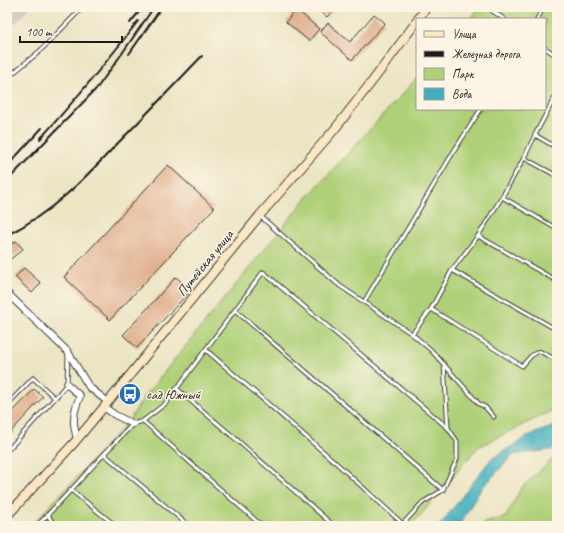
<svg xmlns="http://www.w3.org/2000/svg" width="564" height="533" font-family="Caveat,sans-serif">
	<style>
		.industrial { fill: #cac3b8 }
		.green { fill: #afd078; stroke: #66764a }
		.water { fill: #42afc0; stroke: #2f666e }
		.building { fill: #e0af8d }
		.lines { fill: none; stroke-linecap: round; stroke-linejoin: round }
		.service-casing { stroke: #3b3a35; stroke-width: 5 }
		.minor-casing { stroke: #3b3a35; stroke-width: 8 }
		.secondary-casing { stroke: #3b3a35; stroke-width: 10 }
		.service { stroke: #fff; stroke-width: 3 }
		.minor { stroke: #fff; stroke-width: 6 }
		.secondary { stroke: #fae7c3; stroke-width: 8 }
		.rail { stroke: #1c1c1c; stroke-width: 2 }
		.labels { text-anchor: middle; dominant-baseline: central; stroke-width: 3; stroke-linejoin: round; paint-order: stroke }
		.street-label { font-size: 14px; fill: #1c1c1c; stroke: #fcf5e5 }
		.poi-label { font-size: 14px; fill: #1c1c1c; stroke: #fcf5e5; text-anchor: start }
	</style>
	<rect width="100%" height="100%" fill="#fcf5e5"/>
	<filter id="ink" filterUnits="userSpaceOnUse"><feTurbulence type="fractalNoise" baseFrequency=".025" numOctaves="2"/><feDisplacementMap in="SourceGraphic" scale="8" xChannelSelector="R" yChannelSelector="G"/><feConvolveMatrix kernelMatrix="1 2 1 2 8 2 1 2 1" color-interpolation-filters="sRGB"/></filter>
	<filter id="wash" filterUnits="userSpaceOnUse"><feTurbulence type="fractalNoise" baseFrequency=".012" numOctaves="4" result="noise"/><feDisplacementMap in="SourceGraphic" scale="16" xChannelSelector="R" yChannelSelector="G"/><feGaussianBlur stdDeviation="0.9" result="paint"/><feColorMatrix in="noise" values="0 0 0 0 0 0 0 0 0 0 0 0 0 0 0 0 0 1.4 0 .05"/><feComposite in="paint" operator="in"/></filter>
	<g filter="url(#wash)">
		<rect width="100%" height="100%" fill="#ece5c4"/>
		<path class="industrial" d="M 7,7 L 30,7 L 7,32 Z"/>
		<g class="green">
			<path d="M 479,7 L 557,7 L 557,408 L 478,447 L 417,519 L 408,526 L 31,526 L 127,423 L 148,392 L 304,201 L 417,78 L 417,109 L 545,109 L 545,19 L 471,19 Z"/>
			<path d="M 557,455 L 557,526 L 479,526 L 484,523 L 506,517 L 521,488 Z"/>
		</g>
		<path class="water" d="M 557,425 L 557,449 L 513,455 L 481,489 L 460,524 L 457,526 L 437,526 L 440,525 L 491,459 L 530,435 Z"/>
		<g id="blocks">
			<g class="building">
				<path d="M 315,7 L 336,7 L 327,17 Z"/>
				<path d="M 296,9 L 319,29 L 309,41 L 286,22 Z"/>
				<path d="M 374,14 L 385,23 L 352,60 L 320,32 L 328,23 L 350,42 Z"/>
				<path d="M 168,165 L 214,208 L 110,320 L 64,277 Z"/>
				<path d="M 16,241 L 23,249 L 7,262 L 7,248 Z"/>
				<path d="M 24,268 L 41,283 L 32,293 L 15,277 Z"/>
				<path d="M 176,277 L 191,290 L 137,348 L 123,335 Z"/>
				<path d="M 34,389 L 43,397 L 7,436 L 7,418 Z"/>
			</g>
		</g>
	</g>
	<g filter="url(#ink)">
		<use href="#blocks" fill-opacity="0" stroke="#3b3a35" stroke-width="1"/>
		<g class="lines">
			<g class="service-casing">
				<g id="service">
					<path d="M 487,7 L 504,19"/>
					<path d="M 537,19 L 544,7"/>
					<path d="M 545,48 L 557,56"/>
					<path d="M 7,78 L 40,51 L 83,7"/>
					<path d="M 535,135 L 557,93"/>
					<path d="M 524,158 L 557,176"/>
					<path d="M 502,197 L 557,229"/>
					<path d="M 260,216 L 340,286 L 412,334 L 431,350 L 479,404 L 485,407 L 494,417"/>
					<path d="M 478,236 L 557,281"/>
					<path d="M 452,270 L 557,330"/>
					<path d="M 364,302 L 454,151 L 481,109"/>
					<path d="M 431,309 L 522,366 L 531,356 L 539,351 L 557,360"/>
					<path d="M 235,310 L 443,490"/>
					<path d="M 412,334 L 431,309 L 452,270 L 478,236 L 502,197 L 524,158 L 535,135 L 557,148"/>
					<path d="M 206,350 L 335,462 L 403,524"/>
					<path d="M 177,389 L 237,440 L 334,526"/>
					<path d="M 7,405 L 33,378 L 55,398 L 67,384 L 68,355"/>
					<path d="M 143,421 L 133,424 L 104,454 L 189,526"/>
					<path d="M 7,451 L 55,398"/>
					<path d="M 104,454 L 71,490 L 116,526"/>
					<path d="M 49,513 L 49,517 L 55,526"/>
					<path d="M 37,526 L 71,490"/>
					<path d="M 262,526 L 143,421 L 166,403 L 263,272 L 448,428"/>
					<path d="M 401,526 L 422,503 L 443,490 L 457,459 L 457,441 L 448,428 L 444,364"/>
				</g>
			</g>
			<g class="minor-casing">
				<g id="minor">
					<path d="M 7,293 L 68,352 L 89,387 L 108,402"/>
					<path d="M 67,384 L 80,396 C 73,413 72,421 77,439"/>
					<path d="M 104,407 L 115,415 L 133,424"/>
				</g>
			</g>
			<g class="secondary-casing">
				<g id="secondary">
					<path d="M 418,19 L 427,7"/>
					<path d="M 7,516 L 74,443 L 104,407 L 260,215 L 334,130 L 374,79 L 417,21"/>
				</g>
			</g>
			<use href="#service" class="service"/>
			<use href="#minor" class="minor"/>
			<use href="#secondary" class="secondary"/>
			<g class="rail">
				<path d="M 130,23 L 143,7"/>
				<path d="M 129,54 L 162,7"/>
				<path d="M 40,139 C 74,101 107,62 138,21"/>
				<path d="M 7,166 L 42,128"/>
				<path d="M 7,181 L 97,88 L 121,55 L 154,7"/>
				<path d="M 7,235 C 52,213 83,180 117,144 C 146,115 174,85 202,56"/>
			</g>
		</g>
	</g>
	<defs>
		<g id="bus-disc" transform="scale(1.15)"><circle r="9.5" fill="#1f6fb2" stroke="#fcf5e5"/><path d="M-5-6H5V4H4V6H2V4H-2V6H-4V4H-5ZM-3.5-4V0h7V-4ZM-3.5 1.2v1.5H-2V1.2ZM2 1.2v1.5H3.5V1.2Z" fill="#fff"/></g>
	</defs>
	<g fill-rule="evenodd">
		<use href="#bus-disc" x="130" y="394"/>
	</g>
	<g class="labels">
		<g class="street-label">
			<text transform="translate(205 263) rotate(-51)">Путейская улица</text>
		</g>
		<g class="poi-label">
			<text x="146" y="394">сад Южный</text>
		</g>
	</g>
	<rect width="564" height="533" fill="none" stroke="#fcf5e5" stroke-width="24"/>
	<rect x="416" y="18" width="130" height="92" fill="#fcf5e5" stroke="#a29e95"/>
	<rect x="424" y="31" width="20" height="6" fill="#fae7c3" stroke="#a29e95"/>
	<text x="452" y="38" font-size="12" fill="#1c1c1c">Улица</text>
	<rect x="424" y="51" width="20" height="6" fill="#1c1c1c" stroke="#a29e95"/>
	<text x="452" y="58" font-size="12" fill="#1c1c1c">Железная дорога</text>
	<rect x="424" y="68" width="20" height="12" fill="#afd078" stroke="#a29e95"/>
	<text x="452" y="78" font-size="12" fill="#1c1c1c">Парк</text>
	<rect x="424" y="88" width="20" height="12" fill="#42afc0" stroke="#a29e95"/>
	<text x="452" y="98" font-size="12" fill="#1c1c1c">Вода</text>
	<path d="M20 36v6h102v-6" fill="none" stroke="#1c1c1c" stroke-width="2"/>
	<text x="26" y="36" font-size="12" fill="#1c1c1c" stroke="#fcf5e5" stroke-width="3" paint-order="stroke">100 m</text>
</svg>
